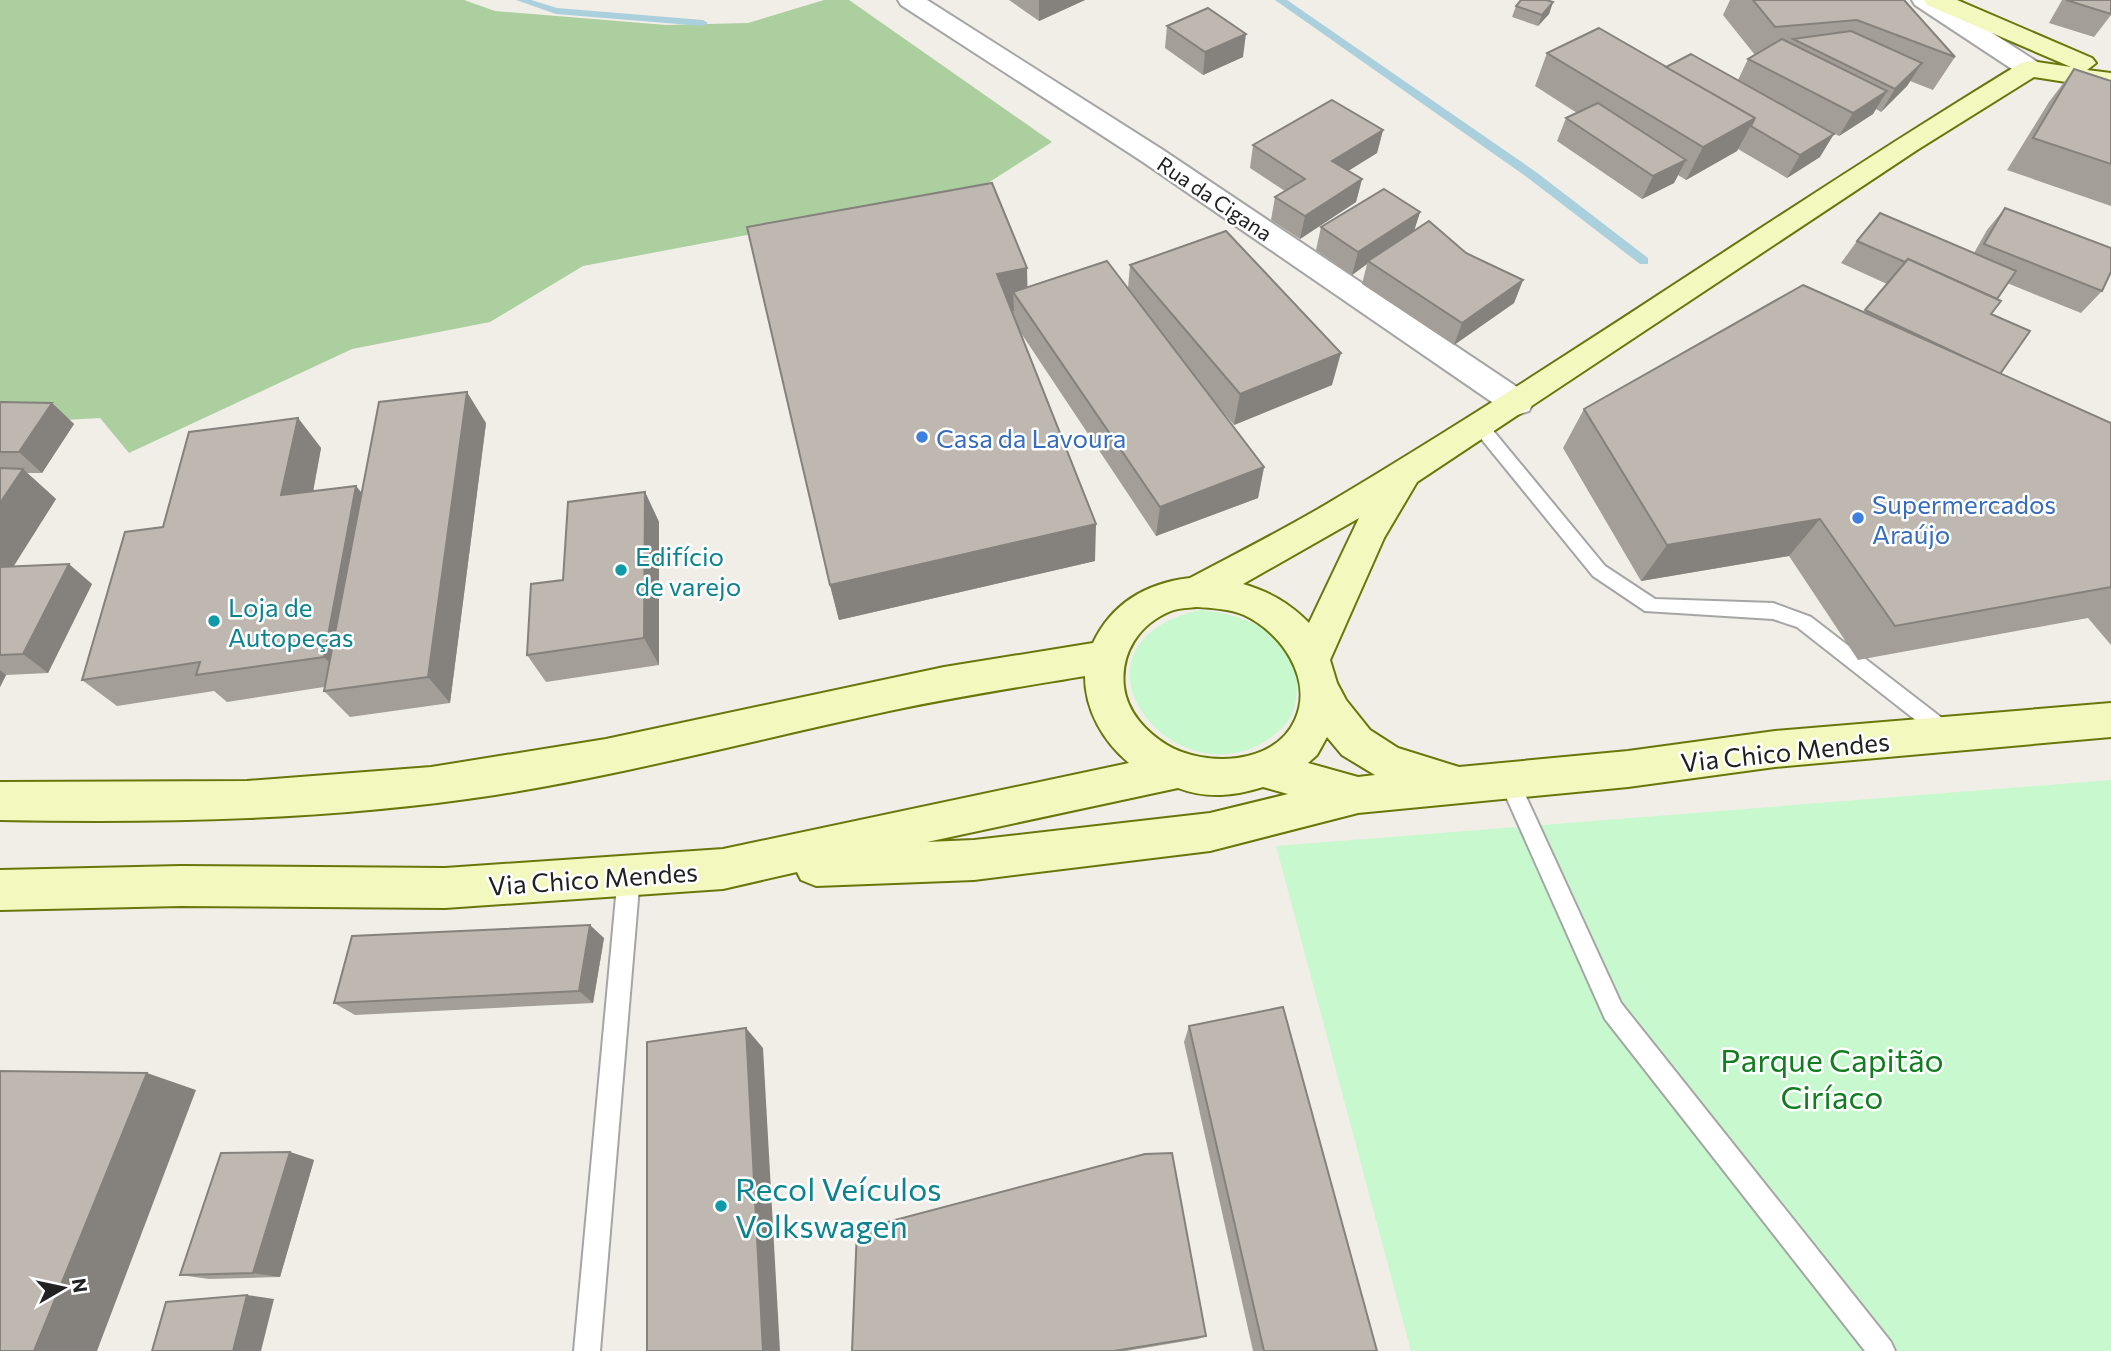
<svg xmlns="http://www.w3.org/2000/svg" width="2111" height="1351" font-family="Commissioner,sans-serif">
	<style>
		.forest { fill: #abcf9e }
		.park { fill: #c8f8ce }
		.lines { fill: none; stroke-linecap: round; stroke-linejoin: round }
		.stream { fill: #aacfdd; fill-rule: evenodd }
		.service-casing { stroke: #a5a5a5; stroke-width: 4 }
		.minor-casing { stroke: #a5a5a5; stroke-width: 4 }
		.tertiary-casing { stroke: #a5a5a5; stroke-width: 4 }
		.secondary-casing { stroke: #677709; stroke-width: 4 }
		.service { fill: #fff; fill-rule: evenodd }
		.minor { fill: #fff; fill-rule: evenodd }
		.tertiary { fill: #fff; fill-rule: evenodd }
		.secondary { fill: #f3f8bf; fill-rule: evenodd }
		.wall { fill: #a39e98 }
		.shaded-wall { fill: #85817c }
		.building { fill: #beb8b1; stroke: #85817c; stroke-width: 2 }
		.shop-dot { fill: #3f7fe0; stroke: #fff; stroke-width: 2.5 }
		.culture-dot { fill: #0f9aa8; stroke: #fff; stroke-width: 2.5 }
		.labels { text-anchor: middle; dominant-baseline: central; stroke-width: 5; stroke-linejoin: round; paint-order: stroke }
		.far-street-label { font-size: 21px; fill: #212121; stroke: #fff }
		.shop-label { font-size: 26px; fill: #366cbe; stroke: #fff; text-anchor: start }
		.culture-label { font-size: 26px; fill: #0d838f; stroke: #fff; text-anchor: start }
		.street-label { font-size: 26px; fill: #212121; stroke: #fff }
		.near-park-label { font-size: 32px; fill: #107e1e; stroke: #fff }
		.near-culture-label { font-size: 32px; fill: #0d838f; stroke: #fff; text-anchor: start }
	</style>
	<rect width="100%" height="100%" fill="#f1eee8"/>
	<path class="forest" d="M 0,0 L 464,0 L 495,11 L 666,25 L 748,23 L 824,0 L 849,0 L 1052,142 L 974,192 L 583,266 L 490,322 L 352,349 L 129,453 L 100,418 L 47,421 L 0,418 Z"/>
	<g class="park">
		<path d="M 1200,610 C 1243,613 1298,634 1297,687 C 1297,700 1294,716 1284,726 C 1188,822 1041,647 1200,610 Z"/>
		<path d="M 2111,780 L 2111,1351 L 1411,1351 L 1276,846 Z"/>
	</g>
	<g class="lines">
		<g class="stream">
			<path d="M 516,0 L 531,0 L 557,8 L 703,20 L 708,23 L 703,26 L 556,14 Z"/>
			<path d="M 1275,0 L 1287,0 L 1536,172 L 1648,258 L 1648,264 L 1640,264 L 1528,178 Z"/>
		</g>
		<g class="service-casing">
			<g id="service">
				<path d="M 1480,420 L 1486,422 L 1605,566 L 1655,599 L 1773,603 L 1811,617 L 1955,728 L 1958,734 L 1955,740 L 1948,743 L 1941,740 L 1797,627 L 1773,619 L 1645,611 L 1593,576 L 1474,430 L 1472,426 Z"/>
				<path d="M 1509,772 L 1516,775 L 1621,1003 L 1891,1342 L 1895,1351 L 1865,1351 L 1605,1019 L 1499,781 L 1502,775 Z"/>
				<path d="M 629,865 L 637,868 L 640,875 L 600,1351 L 574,1351 L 618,875 L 621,868 Z"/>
			</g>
		</g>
		<g class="minor-casing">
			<path id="minor" d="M 898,0 L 927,0 L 1163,150 L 1529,395 L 1533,403 L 1529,411 L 1517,415 L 1505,411 L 1143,162 L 901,5 Z"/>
		</g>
		<g class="tertiary-casing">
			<path id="tertiary" d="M 1912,0 L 1941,0 L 2039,63 L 2043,69 L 2039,75 L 2030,77 L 2021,75 L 1915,5 Z"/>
		</g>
		<g class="secondary-casing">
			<path id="secondary" d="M 1924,0 L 1957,0 L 2092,58 L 2096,63 L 2087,70 L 2111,73 L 2111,89 L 2034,77 L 1917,150 L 1417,482 L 1384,538 L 1330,660 L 1337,683 L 1346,700 L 1370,730 L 1398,748 L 1459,767 L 1628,751 L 1775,731 L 2111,703 L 2111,737 L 1775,767 L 1628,787 L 1358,813 L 1210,851 L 974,880 L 816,886 L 801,880 L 797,872 L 723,889 L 445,908 L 181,906 L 0,910 L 0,870 L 181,866 L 445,868 L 723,849 L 1129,763 C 1103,741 1085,710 1085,676 C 1019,687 954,697 889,711 C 758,739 628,774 495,795 C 332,820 165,823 0,820 L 0,782 L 247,781 L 431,767 L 606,739 L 944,667 L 1093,643 C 1112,603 1147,583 1190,578 C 1235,554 1281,531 1325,505 C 1561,365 1786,206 2021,63 L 2030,61 L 2071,67 L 1927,5 ZM 1359,518 L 1309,623 C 1289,603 1270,592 1243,584 ZM 1197,607 C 1212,608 1230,609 1244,615 C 1281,632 1314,679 1295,720 C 1274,766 1204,767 1167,745 C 1146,732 1127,712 1124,687 C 1120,653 1139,624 1171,611 C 1179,608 1188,608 1197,607 ZM 1327,737 L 1342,755 L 1375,775 L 1358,777 L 1308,763 L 1317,755 ZM 1263,787 L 1288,794 L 1210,813 L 974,840 L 927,842 L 1178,788 C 1207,799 1234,796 1263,787 Z"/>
		</g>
		<use href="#service" class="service"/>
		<use href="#minor" class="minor"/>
		<use href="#tertiary" class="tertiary"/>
		<use href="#secondary" class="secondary"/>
	</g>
	<g class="wall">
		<path d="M 1009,0 L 1085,0 L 1039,21 Z"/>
		<path d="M 1730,0 L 1904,0 L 1955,57 L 1933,90 L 1910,81 L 1907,86 L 1881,112 L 1876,109 L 1873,114 L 1839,136 L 1821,127 L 1820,157 L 1787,178 L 1738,149 L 1737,151 L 1686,180 L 1678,175 L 1674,183 L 1642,199 L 1557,141 L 1566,118 L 1577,113 L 1535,86 L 1547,53 L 1666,67 L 1738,80 L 1748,59 L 1755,55 L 1723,15 Z"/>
		<path d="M 2062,0 L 2111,0 L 2111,15 L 2094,37 L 2049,23 Z"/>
		<path d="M 1553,2 L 1549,14 L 1538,26 L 1512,17 L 1516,6 Z"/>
		<path d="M 1167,26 L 1243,57 L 1203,75 L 1165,48 Z"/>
		<path d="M 2074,69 L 2111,81 L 2111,206 L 2007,170 L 2049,102 Z"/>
		<path d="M 1383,130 L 1377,153 L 1348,171 L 1362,179 L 1356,202 L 1300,239 L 1271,220 L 1275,197 L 1285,191 L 1250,168 L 1253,145 Z"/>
		<path d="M 2005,208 L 2102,291 L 2081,313 L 2007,283 L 1997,299 L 1991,314 L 2000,374 L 2111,423 L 2111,645 L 2088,618 L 1858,660 L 1789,556 L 1641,581 L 1563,448 L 1584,409 L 1864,312 L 1887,284 L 1841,263 L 1857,241 L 1974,253 L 1987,230 Z"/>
		<path d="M 1420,212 L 1414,231 L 1466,253 L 1523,280 L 1514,303 L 1454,345 L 1362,284 L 1367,264 L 1352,275 L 1316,250 L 1321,227 Z"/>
		<path d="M 747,227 L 1028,287 L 1128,288 L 1130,265 L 1332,385 L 1234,425 L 1213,400 L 1264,467 L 1258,498 L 1156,536 L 1021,333 L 1095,561 L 839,620 L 830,585 Z"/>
		<path d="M 0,402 L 52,403 L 74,424 L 42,473 L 27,473 L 56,499 L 13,566 L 92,584 L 48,673 L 6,675 L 0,687 Z"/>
		<path d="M 298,418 L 321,448 L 313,491 L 356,486 L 362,493 L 486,423 L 450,703 L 350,717 L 324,691 L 324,687 L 227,702 L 214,691 L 117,706 L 82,680 L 163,527 Z"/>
		<path d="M 645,492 L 659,522 L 659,665 L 546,682 L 527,655 L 563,580 Z"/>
		<path d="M 604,938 L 593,1003 L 355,1015 L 334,1003 Z"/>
		<path d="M 1189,1026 L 1377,1351 L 1253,1351 L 1184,1042 Z"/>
		<path d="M 290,1152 L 314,1160 L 280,1277 L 209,1279 L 180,1275 Z"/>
		<path d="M 1206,1336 L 1198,1339 L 1126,1351 L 852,1351 Z"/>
	</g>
	<g class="shaded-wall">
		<path d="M 1039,0 L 1085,0 L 1039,21 Z"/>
		<path d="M 1553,2 L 1549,14 L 1538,26 L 1542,15 Z"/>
		<path d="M 1246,34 L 1243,57 L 1203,75 L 1205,52 Z"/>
		<path d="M 1922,63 L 1907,86 L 1881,112 L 1895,89 Z"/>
		<path d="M 1887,91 L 1873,114 L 1839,136 L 1853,113 Z"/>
		<path d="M 1755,118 L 1737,151 L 1686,180 L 1703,147 Z"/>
		<path d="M 1383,130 L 1377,153 L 1327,184 L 1332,161 Z"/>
		<path d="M 1834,134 L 1820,157 L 1787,178 L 1800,155 Z"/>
		<path d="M 1686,160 L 1674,183 L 1642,199 L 1653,176 Z"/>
		<path d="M 1362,179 L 1356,202 L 1300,239 L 1305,216 Z"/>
		<path d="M 1420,212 L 1413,234 L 1368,261 L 1367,264 L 1352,275 L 1358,252 Z"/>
		<path d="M 1027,268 L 1028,308 L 1013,292 L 1014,311 L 999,314 L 997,274 Z"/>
		<path d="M 1523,280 L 1514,303 L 1454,345 L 1462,323 Z"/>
		<path d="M 1341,353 L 1332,385 L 1234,425 L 1240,394 Z"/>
		<path d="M 467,392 L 486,423 L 450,703 L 428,677 Z"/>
		<path d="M 52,403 L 74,424 L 42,473 L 19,452 Z"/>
		<path d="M 298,418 L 321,448 L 307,525 L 281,495 Z"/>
		<path d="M 1264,467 L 1258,498 L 1156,536 L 1160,507 Z"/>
		<path d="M 23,469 L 56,499 L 0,588 L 0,503 Z"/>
		<path d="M 356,486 L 379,515 L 350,684 L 324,657 Z"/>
		<path d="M 645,492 L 659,522 L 659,665 L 644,638 Z"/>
		<path d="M 1820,519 L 1789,556 L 1641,581 L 1667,545 Z"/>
		<path d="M 1096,524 L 1095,561 L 839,620 L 830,585 Z"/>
		<path d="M 69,564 L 92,584 L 48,673 L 23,654 Z"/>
		<path d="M 0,670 L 6,675 L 0,687 Z"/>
		<path d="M 590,925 L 604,938 L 593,1003 L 579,991 Z"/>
		<path d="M 746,1028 L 763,1048 L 780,1351 L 763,1351 Z"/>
		<path d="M 147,1073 L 196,1090 L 97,1351 L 34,1351 Z"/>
		<path d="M 290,1152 L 314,1160 L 280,1277 L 253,1273 Z"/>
		<path d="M 247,1295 L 274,1299 L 261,1351 L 233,1351 Z"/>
	</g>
	<g class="building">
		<path d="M 1521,0 L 1546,0 L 1553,2 L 1542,15 L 1516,6 Z"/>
		<path d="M 1753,0 L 1904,0 L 1955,57 L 1857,20 L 1775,27 Z"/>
		<path d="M 2066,0 L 2111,0 L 2111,14 Z"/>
		<path d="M 1208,8 L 1246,34 L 1205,52 L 1167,26 Z"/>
		<path d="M 1599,28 L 1755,118 L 1703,147 L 1547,53 Z"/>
		<path d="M 1851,31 L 1922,63 L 1895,89 L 1793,39 Z"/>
		<path d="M 1782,39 L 1887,91 L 1853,113 L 1748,59 Z"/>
		<path d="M 1691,54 L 1834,134 L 1800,155 L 1751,126 L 1755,118 L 1666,67 Z"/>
		<path d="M 2074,69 L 2111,81 L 2111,164 L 2033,138 Z"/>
		<path d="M 1332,100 L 1383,130 L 1332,161 L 1362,179 L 1305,216 L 1275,197 L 1305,179 L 1253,145 Z"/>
		<path d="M 1598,103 L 1686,160 L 1653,176 L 1566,118 Z"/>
		<path d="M 992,183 L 1027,268 L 997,274 L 1096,524 L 830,585 L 747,227 Z"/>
		<path d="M 1384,189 L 1420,212 L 1358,252 L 1321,227 Z"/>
		<path d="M 2005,208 L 2111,248 L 2111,272 L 2102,291 L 1984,244 Z"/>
		<path d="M 1880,213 L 2016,271 L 1997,299 L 1908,259 L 1905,262 L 1857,241 Z"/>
		<path d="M 1429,221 L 1466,253 L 1523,280 L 1462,323 L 1368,261 Z"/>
		<path d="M 1226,231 L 1341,353 L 1240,394 L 1130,265 Z"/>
		<path d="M 1908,259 L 2001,301 L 1991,314 L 2030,331 L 2000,374 L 1865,310 Z"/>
		<path d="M 1107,261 L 1264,467 L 1160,507 L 1013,292 Z"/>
		<path d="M 1803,285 L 2111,423 L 2111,587 L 1895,626 L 1820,519 L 1667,545 L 1584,409 Z"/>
		<path d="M 467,392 L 428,677 L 324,691 L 379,402 Z"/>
		<path d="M 0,402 L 52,403 L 19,452 L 0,452 Z"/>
		<path d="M 298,418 L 281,495 L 356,486 L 324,657 L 196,675 L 200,662 L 82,680 L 125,532 L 163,527 L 189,432 Z"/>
		<path d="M 0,468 L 23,469 L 0,503 Z"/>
		<path d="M 645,492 L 644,638 L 527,655 L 531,584 L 563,580 L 568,502 Z"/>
		<path d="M 69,564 L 23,654 L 0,655 L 0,567 Z"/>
		<path d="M 590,925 L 579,991 L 334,1003 L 352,936 Z"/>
		<path d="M 1283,1007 L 1377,1351 L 1264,1351 L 1189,1026 Z"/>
		<path d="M 746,1028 L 763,1351 L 647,1351 L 647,1042 Z"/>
		<path d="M 0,1071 L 147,1073 L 34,1351 L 0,1351 Z"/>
		<path d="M 290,1152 L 253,1273 L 180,1275 L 221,1153 Z"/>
		<path d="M 1172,1153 L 1206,1336 L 1114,1351 L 852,1351 L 857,1230 L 1145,1154 Z"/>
		<path d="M 247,1295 L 233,1351 L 152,1351 L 166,1302 Z"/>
	</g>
	<g class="shop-dot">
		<circle cx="922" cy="437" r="7"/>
		<circle cx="1858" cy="518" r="7"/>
	</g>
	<g class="culture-dot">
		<circle cx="621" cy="570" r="7"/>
		<circle cx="214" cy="621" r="7"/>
		<circle cx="721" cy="1206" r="7"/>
	</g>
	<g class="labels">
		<g class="far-street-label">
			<text transform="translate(1215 198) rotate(34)">Rua da Cigana</text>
		</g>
		<g class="shop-label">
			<text x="936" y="437">Casa da Lavoura</text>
			<text x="1872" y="503">Supermercados<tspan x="1872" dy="30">Araújo</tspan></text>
		</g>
		<g class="culture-label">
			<text x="635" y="555">Edifício<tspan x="635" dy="30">de varejo</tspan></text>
			<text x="228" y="606">Loja de<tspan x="228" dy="30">Autopeças</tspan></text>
		</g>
		<g class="street-label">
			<text transform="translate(1785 751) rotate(-6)">Via Chico Mendes</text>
			<text transform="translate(593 878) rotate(-4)">Via Chico Mendes</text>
		</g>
		<g class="near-park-label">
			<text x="1832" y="1059">Parque Capitão<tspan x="1832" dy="37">Ciríaco</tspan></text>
		</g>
		<g class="near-culture-label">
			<text x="735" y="1188">Recol Veículos<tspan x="735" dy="37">Volkswagen</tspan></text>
		</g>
	</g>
	<g transform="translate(63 1288) rotate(81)" stroke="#ffffff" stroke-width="5" paint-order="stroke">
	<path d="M0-5L12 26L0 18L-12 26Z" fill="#212121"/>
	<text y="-10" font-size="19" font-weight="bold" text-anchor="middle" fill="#212121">N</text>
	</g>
</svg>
